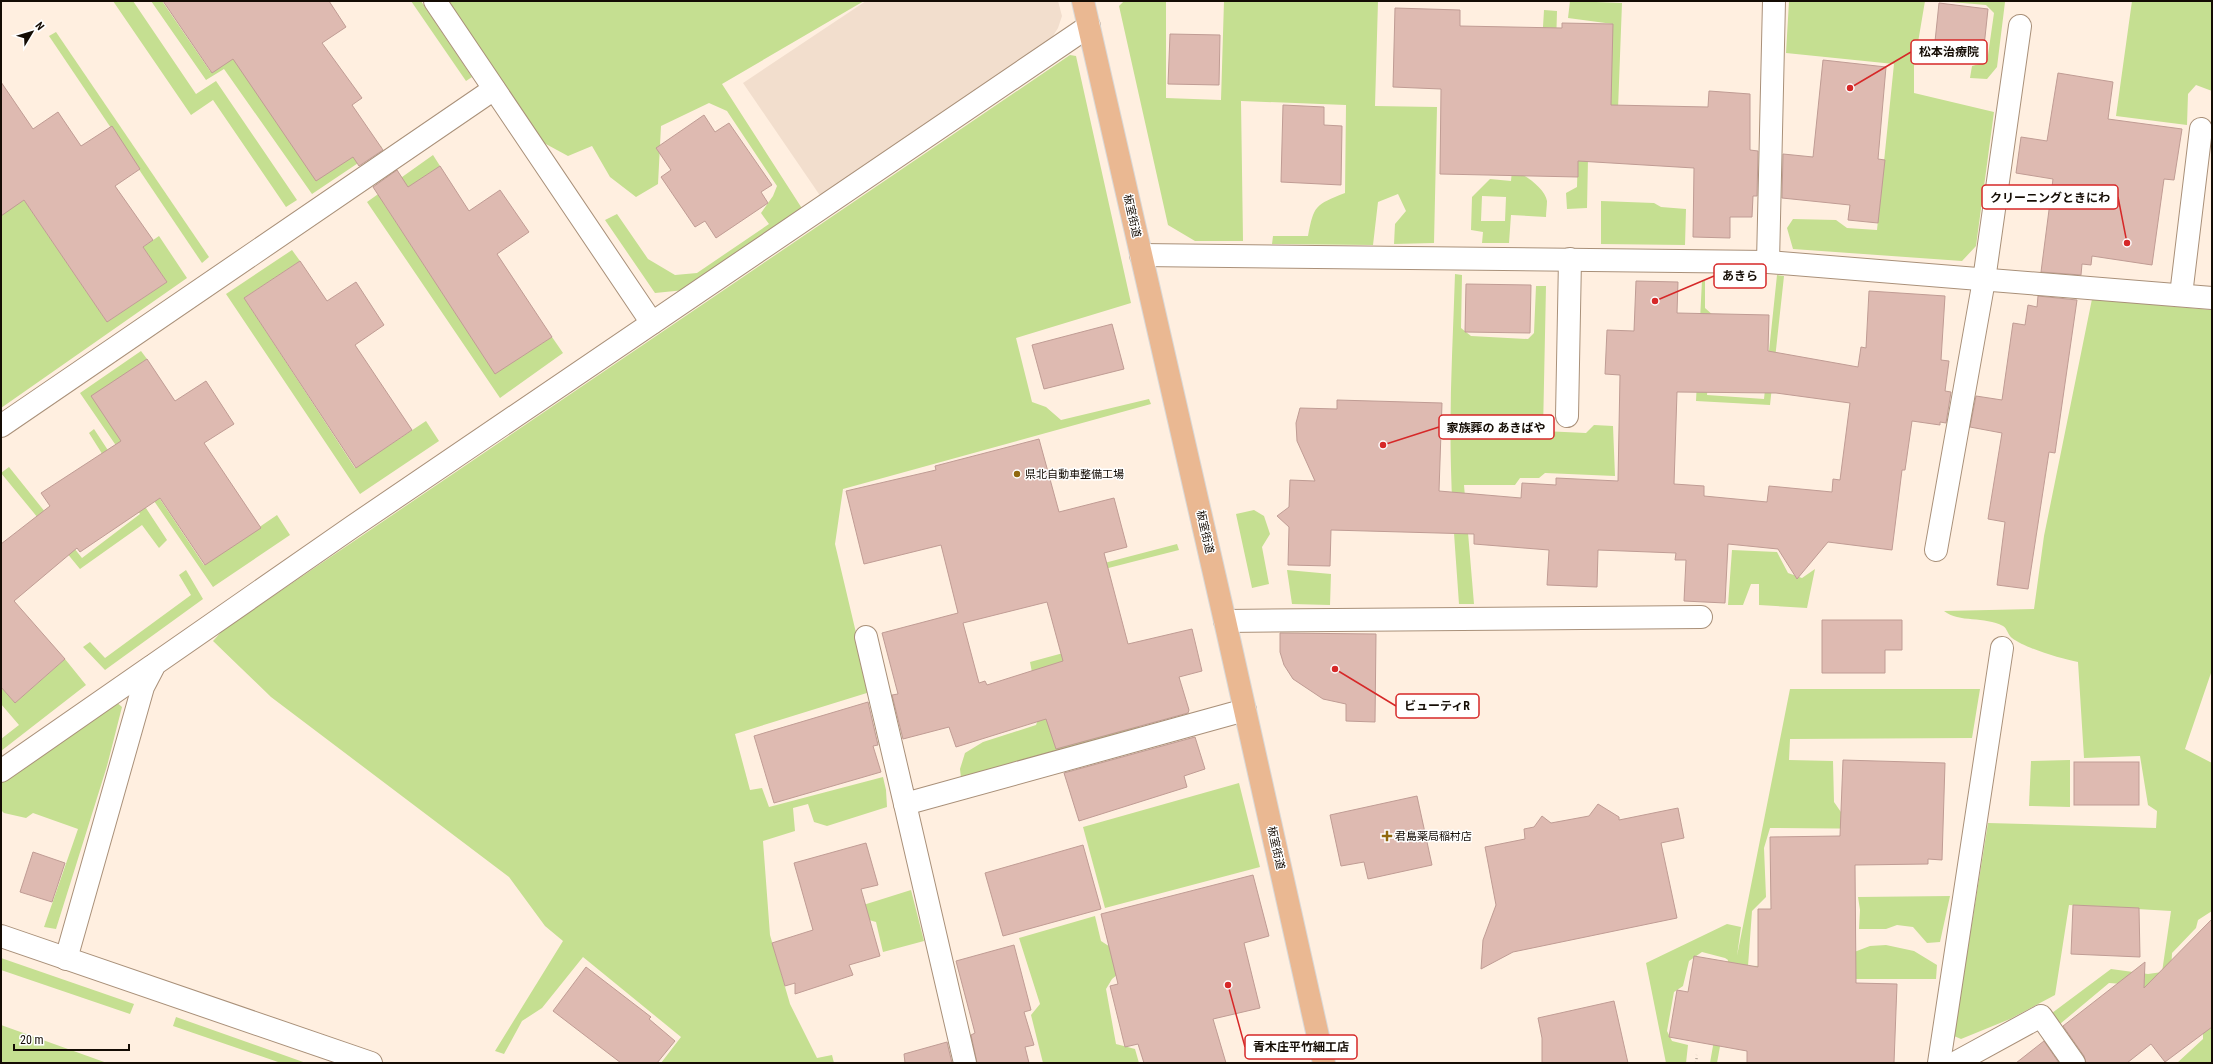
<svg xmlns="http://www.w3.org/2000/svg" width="2213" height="1064" font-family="'Roboto Condensed','Noto Sans JP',sans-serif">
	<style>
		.built { fill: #f2decd }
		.green { fill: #c5df91; fill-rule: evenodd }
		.building { fill: #debab1; stroke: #c09c94; fill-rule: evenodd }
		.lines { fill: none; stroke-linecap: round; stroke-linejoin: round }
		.minor-casing { stroke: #a99079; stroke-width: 24 }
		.major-casing { stroke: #d9d8d7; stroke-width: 24 }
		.path { stroke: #ada093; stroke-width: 2.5; stroke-dasharray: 1 3; stroke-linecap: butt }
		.minor { stroke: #fff; stroke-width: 22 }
		.major { stroke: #eab892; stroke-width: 22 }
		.poi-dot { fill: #90680e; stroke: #fff; stroke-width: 1.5 }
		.labels { text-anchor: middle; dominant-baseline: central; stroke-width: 3; stroke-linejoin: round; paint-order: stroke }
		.street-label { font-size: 11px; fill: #140c04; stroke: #fff }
		.poi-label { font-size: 11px; fill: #140c04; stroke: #fff; text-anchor: start }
		.leader { fill: none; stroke: #d62828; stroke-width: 1.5 }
		.callout-dot { fill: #d62828; stroke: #fff; stroke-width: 1.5 }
		.callout { fill: #fff; stroke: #d62828; stroke-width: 1.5 }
		.callout-label { font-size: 12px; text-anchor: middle; font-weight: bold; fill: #140c04 }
	</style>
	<rect width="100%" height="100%" fill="#ffefe0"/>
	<path class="built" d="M 866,1 L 1058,1 L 1062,16 L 1058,28 L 1051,39 L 821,197 L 743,83 Z"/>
	<g class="green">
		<path d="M 113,1 L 133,1 L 196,94 L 216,81 L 297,200 L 286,207 L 213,100 L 191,115 Z"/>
		<path d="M 151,1 L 162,1 L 210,71 L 232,57 L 382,147 L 312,194 L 224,69 L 206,80 Z"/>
		<path d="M 411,1 L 421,1 L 472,77 L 466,81 Z"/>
		<path d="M 448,1 L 864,1 L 722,84 L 803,210 L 685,290 L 655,293 L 605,220 L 617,214 L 648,259 L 675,275 L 697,273 L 769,224 L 761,213 L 773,196 L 777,186 L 727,111 L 709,103 L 661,126 L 658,184 L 636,197 L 610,177 L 592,146 L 568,156 L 544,143 Z"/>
		<path d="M 1124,1 L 1166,1 L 1166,98 L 1221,100 L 1224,1 L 1378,1 L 1375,106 L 1437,107 L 1434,243 L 1394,244 L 1395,224 L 1406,211 L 1398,194 L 1378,202 L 1373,245 L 1272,244 L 1273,236 L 1308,236 C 1314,205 1315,205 1345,193 L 1346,105 L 1241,101 L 1243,241 L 1195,241 L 1168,225 L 1119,6 Z"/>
		<path d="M 1570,1 L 1622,3 L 1618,109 L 1589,108 L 1587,208 L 1567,209 L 1566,193 L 1577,187 L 1579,112 L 1538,111 L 1544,10 L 1557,11 L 1555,83 L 1613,24 L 1568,18 Z"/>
		<path d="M 1789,1 L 1925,1 L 1914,66 L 1914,93 L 1994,112 L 1976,246 L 1962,261 L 1793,249 L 1787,228 L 1793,219 L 1836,220 L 1847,228 L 1877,230 L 1894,64 L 1786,53 Z"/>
		<path d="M 1939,1 L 2005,2 L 1997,67 L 1987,79 L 1970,78 L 1972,66 L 1987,62 L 1994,13 L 1986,5 Z"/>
		<path d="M 2132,1 L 2212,1 L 2212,91 L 2196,85 L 2188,94 L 2187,125 L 2116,116 Z"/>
		<path d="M 56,32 L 209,257 L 202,263 L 49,36 Z"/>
		<path d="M 1070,55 L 1076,56 L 1131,303 L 1016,338 L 1032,402 L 1046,407 L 1061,420 L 1149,399 L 1151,404 L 843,489 L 835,544 L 870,692 L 735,734 L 750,790 L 762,788 L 769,807 L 883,777 L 886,790 L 887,807 L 827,826 L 814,822 L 808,804 L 793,808 L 795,831 L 763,841 L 770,935 L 790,1004 L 817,1058 L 832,1055 L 834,1063 L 661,1063 L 681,1037 L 583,957 L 542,1008 L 522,1021 L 504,1054 L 495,1051 L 563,941 L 545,926 L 509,877 L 271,697 L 213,641 L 223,630 Z"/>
		<path d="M 433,155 L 440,166 L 384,204 L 495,373 L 552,337 L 563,353 L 500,398 L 367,202 Z"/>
		<path d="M 1512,170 C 1523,173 1545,188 1547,201 C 1547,206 1546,212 1546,217 L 1511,215 L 1509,243 L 1482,243 L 1483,232 L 1471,230 L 1472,197 L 1490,179 L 1511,181 ZM 1482,196 L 1506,197 L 1505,221 L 1481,221 Z"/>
		<path d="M 24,200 L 107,322 L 167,282 L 143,247 L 159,236 L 187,278 L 1,408 L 1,213 Z"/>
		<path d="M 1601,201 L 1654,203 L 1661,207 L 1686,209 L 1685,245 L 1601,244 Z"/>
		<path d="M 292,250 L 300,261 L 244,298 L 355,468 L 426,421 L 439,441 L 360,494 L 226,294 Z"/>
		<path d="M 1455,274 L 1462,275 L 1461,328 L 1471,336 L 1528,339 L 1534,333 L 1536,286 L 1546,286 L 1543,431 L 1586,433 L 1594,425 L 1613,426 L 1615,476 L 1545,473 L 1539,478 L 1520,478 L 1515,485 L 1464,485 L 1474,604 L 1459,604 C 1456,559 1452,514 1451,469 C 1449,404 1453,339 1455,274 Z"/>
		<path d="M 1777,275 L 1784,276 L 1770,405 L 1696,401 L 1702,280 L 1705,281 L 1705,308 L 1724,325 L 1710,363 L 1707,395 L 1764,399 Z"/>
		<path d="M 2092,299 L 2212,310 L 2212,670 L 2185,749 L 2212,763 L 2212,911 L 2198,920 L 2196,928 L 2172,953 L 2171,975 L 2212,1014 L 2212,1063 L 2177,1063 L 2203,1039 L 2203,1029 L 2159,992 L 2123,984 L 2109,983 L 2060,1024 L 2052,1013 L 2111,969 L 2148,974 L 2162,972 L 2171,911 L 2069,905 L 2055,995 L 2010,1019 L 1961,1039 L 1954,1036 L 1988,823 L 2156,828 L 2157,811 L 2148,805 L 2140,756 L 2084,758 L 2078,662 C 2061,659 2025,648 2012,638 C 2008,635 2007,628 2003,626 C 1985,616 1959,623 1944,611 L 2034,609 L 2044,536 Z"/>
		<path d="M 141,351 L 147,359 L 92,397 L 204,565 L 277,515 L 290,535 L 213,587 L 80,393 Z"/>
		<path d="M 94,429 L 167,540 L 159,548 L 142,525 L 80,569 L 1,473 L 9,467 L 82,558 L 140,514 L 89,433 Z"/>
		<path d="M 1254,510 L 1264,516 L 1270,534 L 1262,547 L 1269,584 L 1252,588 L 1236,514 Z"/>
		<path d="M 1177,544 L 1179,550 L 1030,588 L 1089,567 Z"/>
		<path d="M 1732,550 L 1777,552 L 1788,573 L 1802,578 L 1815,569 L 1807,608 L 1759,605 L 1759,584 L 1751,584 L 1743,605 L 1728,605 Z"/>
		<path d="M 186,570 L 203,599 L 105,670 L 83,647 L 90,642 L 105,658 L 191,595 L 179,575 Z"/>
		<path d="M 1287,570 L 1331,574 L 1330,605 L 1292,604 Z"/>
		<path d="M 1067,652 L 1135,711 L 1139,729 L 961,778 L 960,769 L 965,753 L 983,742 L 1036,725 L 1040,714 L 1030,662 Z"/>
		<path d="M 65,659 L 86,685 L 1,751 L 1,739 L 19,725 L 1,704 L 1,687 L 15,703 Z"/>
		<path d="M 1790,689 L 1980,689 L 1972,738 L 1790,739 L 1789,760 L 1833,761 L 1834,802 L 1843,815 L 1897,829 L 1770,828 L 1764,848 L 1766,897 L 1752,911 L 1748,966 L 1820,965 L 1870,946 L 1886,945 L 1914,951 L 1937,965 L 1936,979 L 1732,979 L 1717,1063 L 1710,1063 L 1728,960 L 1725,958 L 1702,952 L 1689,961 L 1683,986 L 1674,992 L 1667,1031 L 1672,1041 L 1688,1045 L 1686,1063 L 1666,1063 L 1646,963 L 1727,924 L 1741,927 L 1737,956 Z"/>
		<path d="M 114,700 L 122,707 L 107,766 L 56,929 L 44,927 L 78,829 L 33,813 L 26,818 L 4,813 L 1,810 L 1,780 Z"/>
		<path d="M 2070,760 L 2070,807 L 2029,806 L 2031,761 Z"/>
		<path d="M 1239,783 L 1260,867 L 1105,908 L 1083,827 Z"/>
		<path d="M 911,890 L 924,941 L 883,952 L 876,922 L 841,912 Z"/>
		<path d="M 1950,896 L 1940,942 L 1927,943 L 1913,927 L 1897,925 L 1886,929 L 1859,929 L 1860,910 L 1858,897 Z"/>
		<path d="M 1095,916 L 1101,941 L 1118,952 L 1123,970 L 1112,979 L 1106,989 L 1116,1044 L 1135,1049 L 1139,1063 L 1043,1063 L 1031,1015 L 1040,1004 L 1019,938 Z"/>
		<path d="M 1,958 L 134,1004 L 130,1014 L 1,970 Z"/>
		<path d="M 176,1017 L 306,1063 L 281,1063 L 173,1026 Z"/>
		<path d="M 1,1025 L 107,1063 L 1,1063 Z"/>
	</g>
	<g class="building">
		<path d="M 163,1 L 329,1 L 346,27 L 322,43 L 362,98 L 352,105 L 383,150 L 359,166 L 353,157 L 316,181 L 233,59 L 212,73 Z"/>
		<path d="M 1939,3 L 1988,9 L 1983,56 L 1934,51 Z"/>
		<path d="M 1395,8 L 1460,10 L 1460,26 L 1562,28 L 1562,23 L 1613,24 L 1611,105 L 1708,107 L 1709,91 L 1750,94 L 1750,150 L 1758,151 L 1757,196 L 1753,196 L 1752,217 L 1730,217 L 1730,238 L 1693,237 L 1694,168 L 1578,161 L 1578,177 L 1440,174 L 1441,89 L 1393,87 Z"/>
		<path d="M 1170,34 L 1220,35 L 1219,85 L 1168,84 Z"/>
		<path d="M 1823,60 L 1886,67 L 1878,159 L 1885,160 L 1878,223 L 1848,220 L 1850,205 L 1782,198 L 1783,154 L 1813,157 Z"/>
		<path d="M 2058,73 L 2113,82 L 2108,119 L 2182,129 L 2174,180 L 2164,179 L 2152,265 L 2092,256 L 2091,265 L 2082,264 L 2081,275 L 2041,272 L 2053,179 L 2016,173 L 2021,137 L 2047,141 Z"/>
		<path d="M 1,82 L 33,129 L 58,112 L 81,146 L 112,126 L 140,169 L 115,186 L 153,240 L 143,247 L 167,282 L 107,322 L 24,200 L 1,216 Z"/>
		<path d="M 1283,105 L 1324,107 L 1324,125 L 1342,126 L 1341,185 L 1281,182 Z"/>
		<path d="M 704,115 L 715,132 L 729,123 L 772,185 L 761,192 L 768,203 L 716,238 L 705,221 L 695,227 L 661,177 L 671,170 L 656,148 Z"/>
		<path d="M 440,166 L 469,211 L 500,190 L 529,232 L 497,254 L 552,337 L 495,374 L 373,187 L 397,170 L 408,187 Z"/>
		<path d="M 300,261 L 327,301 L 356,282 L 384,325 L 355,345 L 412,430 L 356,468 L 244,298 Z"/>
		<path d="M 1636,281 L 1678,282 L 1677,313 L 1769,315 L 1768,351 L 1858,367 L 1861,347 L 1866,348 L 1869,291 L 1945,296 L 1941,360 L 1949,361 L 1945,391 L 1951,392 L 1946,423 L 1940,422 L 1940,425 L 1912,421 L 1905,470 L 1902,470 L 1892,550 L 1828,542 L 1797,579 L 1778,549 L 1728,544 L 1725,603 L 1684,601 L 1686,560 L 1675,560 L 1676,553 L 1598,550 L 1597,587 L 1547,585 L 1549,550 L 1474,544 L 1474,534 L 1331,530 L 1330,566 L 1288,565 L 1289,527 L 1277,516 L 1289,507 L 1290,480 L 1315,481 L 1297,441 L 1296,423 L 1300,408 L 1337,409 L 1337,400 L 1442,403 L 1439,491 L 1521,498 L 1522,483 L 1556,485 L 1556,478 L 1618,481 L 1620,375 L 1605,374 L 1607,330 L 1634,331 ZM 1677,392 L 1776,393 L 1850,403 L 1840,480 L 1833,479 L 1832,492 L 1769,486 L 1767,502 L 1704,496 L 1704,486 L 1674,484 Z"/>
		<path d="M 1466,284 L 1531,285 L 1530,333 L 1465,332 Z"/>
		<path d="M 2038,296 L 2077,300 L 2055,453 L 2049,452 L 2028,589 L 1997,585 L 2005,522 L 1988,519 L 2002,433 L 1970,427 L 1976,396 L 2002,400 L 2013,323 L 2025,325 L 2028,305 L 2037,307 Z"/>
		<path d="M 1112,324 L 1124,369 L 1044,389 L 1032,345 Z"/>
		<path d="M 147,359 L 175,401 L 206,381 L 234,424 L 204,443 L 261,528 L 205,565 L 160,498 L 80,552 L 77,548 L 14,601 L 65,659 L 15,703 L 1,687 L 1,544 L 50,506 L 41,493 L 121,441 L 91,396 Z"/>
		<path d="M 1039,439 L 1059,512 L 1114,498 L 1127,547 L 1104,553 L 1128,644 L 1192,629 L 1202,671 L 1179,677 L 1189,710 L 1188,713 L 1056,749 L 1046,719 L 956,747 L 949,727 L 903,739 L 892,695 L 898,694 L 882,633 L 958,613 L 941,545 L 864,564 L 846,491 L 936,470 L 935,466 ZM 1047,602 L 1063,661 L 987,685 L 985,681 L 979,683 L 963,623 Z"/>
		<path d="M 1822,620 L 1902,620 L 1902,650 L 1885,650 L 1885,673 L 1822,673 Z"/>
		<path d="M 1280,633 L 1376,634 L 1375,722 L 1346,721 L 1346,704 L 1323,699 L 1293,679 L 1284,665 L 1280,652 Z"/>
		<path d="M 868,702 L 878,745 L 873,746 L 881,772 L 774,803 L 754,736 Z"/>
		<path d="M 1195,737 L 1205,769 L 1184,776 L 1187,787 L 1079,821 L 1064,773 Z"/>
		<path d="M 1843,760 L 1945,763 L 1942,860 L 1928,859 L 1928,864 L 1855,865 L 1856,983 L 1897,984 L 1894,1063 L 1747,1063 L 1747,1051 L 1669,1037 L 1677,990 L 1688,992 L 1694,956 L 1758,967 L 1758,909 L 1771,909 L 1770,837 L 1840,836 Z"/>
		<rect x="2074" y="762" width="65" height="43"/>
		<path d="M 1417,796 L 1432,865 L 1368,879 L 1364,862 L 1341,866 L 1330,815 Z"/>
		<path d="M 1598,804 L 1619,817 L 1619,820 L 1678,808 L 1684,838 L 1661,843 L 1677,918 L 1513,952 L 1481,969 L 1483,940 L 1496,905 L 1485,847 L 1525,839 L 1524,829 L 1534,827 L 1542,816 L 1551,823 L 1589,816 Z"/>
		<path d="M 866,843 L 878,885 L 861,889 L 880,956 L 849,965 L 853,975 L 795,994 L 795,983 L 785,986 L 772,943 L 813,930 L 794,863 Z"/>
		<path d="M 1083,845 L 1101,909 L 1003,936 L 985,873 Z"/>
		<path d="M 33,852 L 65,863 L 52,902 L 20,892 Z"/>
		<path d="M 1253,875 L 1269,936 L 1244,943 L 1260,1008 L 1213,1019 L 1226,1063 L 1144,1063 L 1138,1044 L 1125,1047 L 1110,986 L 1118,984 L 1101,914 Z"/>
		<path d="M 2073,905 L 2139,908 L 2140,957 L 2071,954 Z"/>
		<path d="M 2212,919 L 2212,1027 L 2165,1062 L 2151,1044 L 2127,1063 L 2086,1063 L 2084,1056 L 2063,1026 L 2145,962 L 2144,988 Z"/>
		<path d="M 1014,945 L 1031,1010 L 1024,1012 L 1034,1045 L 1025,1047 L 1029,1063 L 977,1063 L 971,1035 L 975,1033 L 956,961 Z"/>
		<path d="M 586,967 L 651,1017 L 649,1019 L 675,1041 L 657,1063 L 621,1063 L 553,1011 Z"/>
		<path d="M 1614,1001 L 1628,1063 L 1542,1063 L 1542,1038 L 1538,1018 Z"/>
		<path d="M 2044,1041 L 2059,1063 L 2016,1063 Z"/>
		<path d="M 947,1042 L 952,1063 L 905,1063 L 904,1054 Z"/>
	</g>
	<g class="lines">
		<g class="minor-casing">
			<g id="minor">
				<path d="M 435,1 L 652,323"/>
				<path d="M 1141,255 L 1768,262 L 2212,298"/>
				<path d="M 1768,262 L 1774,1"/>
				<path d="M 2181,295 L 2201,129"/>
				<path d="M 1567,416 L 1570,259"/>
				<path d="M 1,426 L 494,89"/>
				<path d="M 1936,550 L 1984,280 L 2020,26"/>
				<path d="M 1225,621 L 1701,617"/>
				<path d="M 866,637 L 905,804"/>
				<path d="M 1,771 L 152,666"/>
				<path d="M 1,936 L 371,1063"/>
				<path d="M 66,959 L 143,687 L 155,664 L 352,527 L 1089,26"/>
				<path d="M 965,1063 L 905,804 L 1245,710"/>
				<path d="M 1939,1063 L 2002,648"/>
				<path d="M 1955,1063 L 2041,1016 L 2074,1063"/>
			</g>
		</g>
		<g class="major-casing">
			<path id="major" d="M 1083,1 L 1225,621 L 1324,1063"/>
		</g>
		<path class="path" d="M 1696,1063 L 1697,1055"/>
		<use href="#minor" class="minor"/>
		<use href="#major" class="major"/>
	</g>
	<g class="poi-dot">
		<circle cx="1017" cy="474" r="4"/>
		<path d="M1385 830h4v4h4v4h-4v4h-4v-4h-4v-4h4z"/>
	</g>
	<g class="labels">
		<g class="street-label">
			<text transform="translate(1132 216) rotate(77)">板室街道</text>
			<text transform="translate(1205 532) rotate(77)">板室街道</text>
			<text transform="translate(1276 848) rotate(77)">板室街道</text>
		</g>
		<g class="poi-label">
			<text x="1025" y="474">県北自動車整備工場</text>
			<text x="1395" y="836">君島薬局稲村店</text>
		</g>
	</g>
	<path class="leader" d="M1850 88L1911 52M2127 243L2118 197M1655 301L1714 276M1383 445L1439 427M1335 669L1396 706M1228 985L1245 1047"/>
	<g class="callout-dot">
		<circle cx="1850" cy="88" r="4"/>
		<circle cx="2127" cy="243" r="4"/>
		<circle cx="1655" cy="301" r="4"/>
		<circle cx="1383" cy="445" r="4"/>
		<circle cx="1335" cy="669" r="4"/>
		<circle cx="1228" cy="985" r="4"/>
	</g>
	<g class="callout">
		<rect x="1911" y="40" width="76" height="24" rx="4"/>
		<rect x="1982" y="185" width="136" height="24" rx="4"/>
		<rect x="1714" y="264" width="52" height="24" rx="4"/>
		<rect x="1439" y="415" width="115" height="24" rx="4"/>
		<rect x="1396" y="694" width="83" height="24" rx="4"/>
		<rect x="1245" y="1035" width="112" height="24" rx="4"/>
	</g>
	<g class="callout-label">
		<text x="1949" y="56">松本治療院</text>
		<text x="2050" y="202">クリーニングときにわ</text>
		<text x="1740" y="280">あきら</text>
		<text x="1496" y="432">家族葬の あきばや</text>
		<text x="1437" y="710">ビューティR</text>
		<text x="1301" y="1051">青木庄平竹細工店</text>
	</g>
	<rect width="2213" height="1064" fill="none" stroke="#140c04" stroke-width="4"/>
	<g transform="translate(32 32) rotate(52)" stroke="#ffffff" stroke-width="3" paint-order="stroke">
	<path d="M0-3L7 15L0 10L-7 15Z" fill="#140c04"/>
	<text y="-6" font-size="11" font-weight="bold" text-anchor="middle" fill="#140c04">N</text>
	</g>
	<path d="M14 1044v6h115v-6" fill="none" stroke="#140c04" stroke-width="2"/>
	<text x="20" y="1044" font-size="12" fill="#140c04" stroke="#ffffff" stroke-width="3" paint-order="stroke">20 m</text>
</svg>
